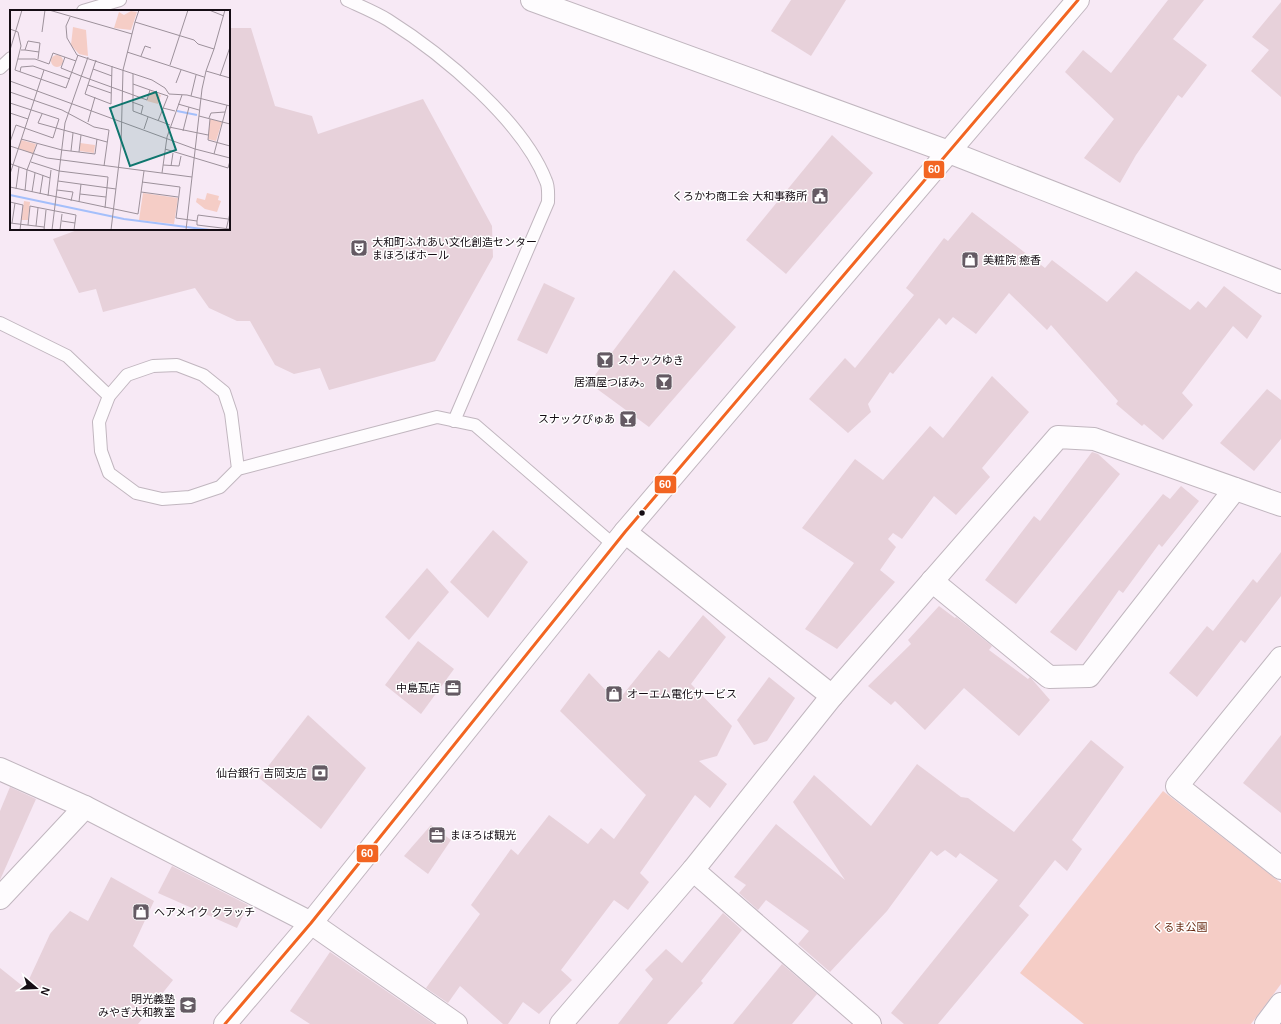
<svg xmlns="http://www.w3.org/2000/svg" width="1281" height="1024" font-family="Helvetica,'Noto Sans JP',sans-serif">
	<style>
		.green { fill: #f5cdc6 }
		.building { fill: #e7d1da }
		.lines { fill: none; stroke-linecap: round; stroke-linejoin: round }
		.service-casing { stroke: #c1b6bf; stroke-width: 14 }
		.minor-casing { stroke: #c1b6bf; stroke-width: 24 }
		.tertiary-casing { stroke: #c1b6bf; stroke-width: 24 }
		.service { stroke: #fefcfe; stroke-width: 12 }
		.minor { stroke: #fefcfe; stroke-width: 22 }
		.tertiary { stroke: #fefcfe; stroke-width: 22 }
		.bus-1-casing { stroke: #fff; stroke-width: 6 }
		.bus-1 { stroke: #f26522; stroke-width: 3 }
		.bus-dot { fill: #150d14; stroke: #fff; stroke-width: 1.5 }
		.labels { text-anchor: middle; dominant-baseline: central; stroke-width: 3; stroke-linejoin: round; paint-order: stroke }
		.poi-label { font-size: 11px; fill: #150d14; stroke: #fff; text-anchor: end }
		.park-label { font-size: 11px; fill: #672a12; stroke: #fff }
		.inset-river { fill: none; stroke: #a4bffb; stroke-width: 2 }
		.inset-road { fill: none; stroke: #9d919b; stroke-width: 1 }
		.view { fill: #0f766e; fill-opacity: 0.15; stroke: #0f766e; stroke-width: 2 }
		.inset-edge { fill: none; stroke: #150d14; stroke-width: 2 }
		.line-badge { stroke: #fff; stroke-width: 1.5 }
		.badge-label { font-size: 11px; text-anchor: middle; font-weight: bold; fill: #fff }
	</style>
	<rect width="100%" height="100%" fill="#f7e9f5"/>
	<path class="green" d="M 1163,791 L 1281,883 L 1281,984 L 1251,1024 L 1084,1024 L 1020,973 Z"/>
	<g class="building">
		<path d="M 791,0 L 846,0 L 811,56 L 771,31 Z"/>
		<path d="M 1168,0 L 1204,0 L 1173,39 L 1207,65 L 1182,98 L 1178,95 L 1136,155 L 1120,183 L 1084,158 L 1114,119 L 1065,72 L 1083,50 L 1111,73 Z"/>
		<path d="M 1281,2 L 1281,97 L 1251,71 L 1269,50 L 1252,37 Z"/>
		<path d="M 229,28 L 251,28 L 275,106 L 312,116 L 318,134 L 423,99 L 492,226 L 493,257 L 435,361 L 329,390 L 320,368 L 294,374 L 275,365 L 250,321 L 237,321 L 209,308 L 195,288 L 103,312 L 96,289 L 79,293 L 53,239 L 80,229 L 229,229 Z"/>
		<path d="M 832,135 L 873,173 L 786,274 L 746,240 Z"/>
		<path d="M 972,212 L 1045,268 L 1052,260 L 1107,302 L 1136,271 L 1190,310 L 1198,301 L 1206,308 L 1224,286 L 1262,316 L 1247,339 L 1233,326 L 1182,393 L 1193,405 L 1163,440 L 1144,424 L 1142,426 L 1116,404 L 1118,401 L 1051,325 L 1047,330 L 1009,293 L 976,334 L 953,317 L 946,325 L 939,318 L 893,374 L 890,372 L 868,404 L 871,412 L 848,433 L 809,399 L 845,358 L 855,368 L 914,295 L 906,288 L 944,238 L 948,241 Z"/>
		<path d="M 674,270 L 736,327 L 649,427 L 589,383 Z"/>
		<path d="M 544,283 L 575,298 L 547,354 L 517,340 Z"/>
		<path d="M 992,376 L 1029,412 L 982,468 L 990,477 L 956,515 L 934,496 L 902,539 L 893,533 L 888,539 L 896,547 L 880,570 L 895,582 L 837,649 L 805,629 L 854,563 L 802,528 L 855,459 L 883,480 L 930,426 L 943,438 Z"/>
		<path d="M 1267,389 L 1281,400 L 1281,439 L 1254,471 L 1220,443 Z"/>
		<path d="M 1092,452 L 1098,454 L 1120,474 L 1016,604 L 985,580 L 1034,516 L 1040,521 Z"/>
		<path d="M 1181,486 L 1199,501 L 1162,547 L 1159,544 L 1123,593 L 1119,590 L 1076,651 L 1050,632 L 1163,494 L 1170,499 Z"/>
		<path d="M 493,530 L 528,562 L 488,618 L 450,582 Z"/>
		<path d="M 1281,552 L 1281,596 L 1245,643 L 1241,640 L 1197,697 L 1169,673 L 1207,626 L 1213,631 L 1253,579 L 1257,583 Z"/>
		<path d="M 427,568 L 449,592 L 409,640 L 385,617 Z"/>
		<path d="M 939,606 L 955,618 L 956,617 L 992,646 L 989,650 L 1028,679 L 1030,677 L 1050,700 L 1019,736 L 964,688 L 925,730 L 895,701 L 891,705 L 868,686 L 911,644 L 908,640 Z"/>
		<path d="M 703,615 L 726,637 L 691,684 L 732,726 L 717,756 L 699,761 L 727,784 L 710,808 L 695,795 L 640,873 L 649,882 L 628,910 L 614,900 L 561,970 L 572,980 L 539,1014 L 523,1002 L 508,1024 L 503,1024 L 460,986 L 448,1003 L 426,988 L 480,914 L 471,905 L 511,849 L 518,855 L 549,815 L 588,844 L 601,828 L 614,839 L 646,795 L 560,711 L 589,673 L 617,702 L 659,650 L 669,658 Z"/>
		<path d="M 418,641 L 454,669 L 421,714 L 385,685 Z"/>
		<path d="M 769,677 L 795,698 L 767,741 L 754,745 L 737,720 Z"/>
		<path d="M 308,715 L 366,768 L 321,829 L 259,778 Z"/>
		<path d="M 1281,735 L 1281,813 L 1243,783 Z"/>
		<path d="M 1091,740 L 1124,767 L 1072,840 L 1082,849 L 1067,871 L 1055,860 L 1019,906 L 1029,915 L 938,1024 L 904,1024 L 891,1013 L 998,880 L 960,853 L 956,858 L 945,850 L 937,856 L 931,851 L 887,911 L 830,972 L 798,944 L 809,931 L 766,900 L 758,910 L 739,893 L 746,885 L 734,877 L 776,824 L 845,880 L 793,802 L 814,775 L 871,826 L 917,764 L 961,797 L 968,798 L 1014,832 Z"/>
		<path d="M 10,787 L 36,799 L 0,880 L 0,811 Z"/>
		<path d="M 431,825 L 451,840 L 428,874 L 404,856 Z"/>
		<path d="M 172,866 L 248,905 L 237,928 L 158,893 Z"/>
		<path d="M 111,877 L 154,901 L 133,946 L 173,980 L 138,1024 L 0,1024 L 0,968 L 25,988 L 50,934 L 70,911 L 88,921 Z"/>
		<path d="M 723,913 L 742,930 L 701,981 L 703,983 L 667,1024 L 618,1024 L 653,979 L 645,970 L 666,949 L 682,963 Z"/>
		<path d="M 330,952 L 434,1024 L 310,1024 L 290,1011 Z"/>
		<path d="M 782,964 L 817,994 L 792,1024 L 733,1024 Z"/>
	</g>
	<g class="lines">
		<g class="service-casing">
			<g id="service">
				<path d="M 347,0 C 360,6 375,12 388,20 C 442,54 523,121 546,181 C 549,187 548,196 548,202 L 454,421"/>
				<path d="M 83,11 L 120,0"/>
				<path d="M 0,68 L 11,58"/>
				<path d="M 0,323 L 67,356 L 109,396"/>
				<path d="M 238,469 L 231,413 L 224,392 L 203,375 L 177,365 L 153,366 L 127,375 L 109,396 L 99,422 L 101,451 L 109,473 L 136,493 L 162,499 L 190,497 L 220,487 L 238,469 L 437,417 L 475,425 L 615,546"/>
			</g>
		</g>
		<g class="minor-casing">
			<g id="minor">
				<path d="M 625,532 L 832,696"/>
				<path d="M 932,581 L 1049,677 L 1089,676 L 1235,489"/>
				<path d="M 1281,658 L 1177,786 L 1281,868"/>
				<path d="M 0,769 L 85,807 L 311,923 L 456,1024"/>
				<path d="M 693,870 L 870,1024"/>
				<path d="M 0,898 L 85,807"/>
				<path d="M 561,1024 L 693,870 L 832,696 L 1058,437 L 1094,439 L 1281,505"/>
				<path d="M 1266,1024 L 1281,1004"/>
			</g>
		</g>
		<g class="tertiary-casing">
			<g id="tertiary">
				<path d="M 532,0 L 949,152 L 1281,282"/>
				<path d="M 225,1024 L 311,923 L 625,532 L 1078,0"/>
			</g>
		</g>
		<use href="#service" class="service"/>
		<use href="#minor" class="minor"/>
		<use href="#tertiary" class="tertiary"/>
		<g class="bus-1-casing">
			<path id="bus-1" d="M 225,1024 L 311,923 L 625,532 L 1078,0"/>
		</g>
		<use href="#bus-1" class="bus-1"/>
	</g>
	<defs>
		<g id="civic-square" transform="scale(0.9)"><rect x="-9" y="-9" width="18" height="18" rx="4" fill="#645a63" stroke="#fff"/><path d="M-.6-6.5H3V-4.5H.6V-3L4-1V1h2V6H-6V1h2V-1L-.6-3ZM-1.2 2.5V6h2.4V2.5Z" fill="#fff"/></g>
		<g id="theatre-square" transform="scale(0.9)"><rect x="-9" y="-9" width="18" height="18" rx="4" fill="#645a63" stroke="#fff"/><path d="M-5-5.5Q0-4 5-5.5V0Q5 5 0 6Q-5 5-5 0ZM-3.3-2.5H-1v1.5H-3.3ZM1-2.5H3.3v1.5H1ZM-2.8 1Q0 5.5 2.8 1Z" fill="#fff"/></g>
		<g id="shop-square" transform="scale(0.9)"><rect x="-9" y="-9" width="18" height="18" rx="4" fill="#645a63" stroke="#fff"/><path d="M-5-2.5h2.3a2.7 3.5 0 0 1 5.4 0H5L5.5 6h-11ZM-1.5-2.5h3a1.5 2.3 0 0 0-3 0Z" fill="#fff"/></g>
		<g id="bar-square" transform="scale(0.9)"><rect x="-9" y="-9" width="18" height="18" rx="4" fill="#645a63" stroke="#fff"/><path d="M-6-5H6L.8 .8V4.5H3.5V6h-7V4.5H-.8V.8Z" fill="#fff"/></g>
		<g id="office-square" transform="scale(0.9)"><rect x="-9" y="-9" width="18" height="18" rx="4" fill="#645a63" stroke="#fff"/><path d="M-6-3h4V-5.5h4V-3h4V5H-6ZM-1-4.5V-3h2v-1.5ZM-6 0V1H6V0Z" fill="#fff"/></g>
		<g id="bank-square" transform="scale(0.9)"><rect x="-9" y="-9" width="18" height="18" rx="4" fill="#645a63" stroke="#fff"/><path d="M-6-4H6V4H-6ZM0-2.3a2.3 2.3 0 1 0 0 4.6a2.3 2.3 0 1 0 0-4.6Z" fill="#fff"/></g>
		<g id="school-square" transform="scale(0.9)"><rect x="-9" y="-9" width="18" height="18" rx="4" fill="#645a63" stroke="#fff"/><path d="M0-5L7-2L0 1L-7-2ZM-4 1L0 2.5L4 1V4Q0 6-4 4Z" fill="#fff"/></g>
	</defs>
	<g fill-rule="evenodd">
		<use href="#civic-square" x="820" y="196"/>
		<use href="#theatre-square" x="359" y="248"/>
		<use href="#shop-square" x="970" y="260"/>
		<use href="#bar-square" x="605" y="360"/>
		<use href="#bar-square" x="664" y="382"/>
		<use href="#bar-square" x="628" y="419"/>
		<use href="#office-square" x="453" y="688"/>
		<use href="#shop-square" x="614" y="694"/>
		<use href="#bank-square" x="320" y="773"/>
		<use href="#office-square" x="437" y="835"/>
		<use href="#shop-square" x="141" y="912"/>
		<use href="#school-square" x="188" y="1005"/>
	</g>
	<circle class="bus-dot" cx="642" cy="513" r="3.5"/>
	<g class="labels">
		<g class="poi-label">
			<text x="807" y="196">くろかわ商工会 大和事務所</text>
			<text x="372" y="242" text-anchor="start">大和町ふれあい文化創造センター<tspan x="372" dy="13">まほろばホール</tspan></text>
			<text x="983" y="260" text-anchor="start">美粧院 癒香</text>
			<text x="618" y="360" text-anchor="start">スナックゆき</text>
			<text x="651" y="382">居酒屋つぼみ。</text>
			<text x="615" y="419">スナックぴゅあ</text>
			<text x="440" y="688">中島瓦店</text>
			<text x="627" y="694" text-anchor="start">オーエム電化サービス</text>
			<text x="307" y="773">仙台銀行 吉岡支店</text>
			<text x="450" y="835" text-anchor="start">まほろば観光</text>
			<text x="154" y="912" text-anchor="start">ヘアメイク クラッチ</text>
			<text x="175" y="999">明光義塾<tspan x="175" dy="13">みやぎ大和教室</tspan></text>
		</g>
		<g class="park-label">
			<text x="1180" y="927">くるま公園</text>
		</g>
	</g>
	<g transform="translate(10 10)">
		<rect width="220" height="220" fill="#f7e9f5"/>
		<path d="M 121,1 L 127,2 L 121,20 L 104,18 L 109,2 L 114,5 ZM 63,17 L 76,20 L 78,46 L 69,44 L 61,35 ZM41 51a6 6 0 1 1 12 0a6 6 0 1 1-12 0ZM 141,81 L 151,85 L 148,94 L 137,91 ZM 200,109 L 212,112 L 206,131 L 198,129 ZM 11,130 L 26,134 L 23,144 L 8,138 ZM 70,133 L 85,135 L 84,143 L 70,141 ZM 133,183 L 168,188 L 164,214 L 129,210 ZM 197,183 L 209,186 L 208,190 L 211,191 L 207,202 L 195,199 L 186,192 L 187,188 L 195,190 ZM 14,191 L 20,192 L 18,210 L 11,210 Z" fill="#f5cdc6"/>
		<path class="inset-river" d="M 167,101 L 187,105M 0,185 L 114,209 L 200,220"/>
		<path class="inset-road" d="M 39,0 L 122,24 L 125,12 L 184,30 L 188,34 L 204,39 L 196,61 L 220,68M 199,0 L 214,6M 60,7 L 56,16 L 57,28 L 67,45 L 142,70 L 155,78 L 159,84 L 177,85 L 220,96M 125,12 L 129,0M 0,19 L 8,22 L 11,36 L 5,60 L 56,78 L 68,45M 32,22 L 35,0M 204,39 L 215,0M 0,40 L 12,0M 11,40 L 15,40 L 18,31 L 30,33 L 28,49M 15,40 L 29,42M 117,42 L 194,67M 131,46 L 135,36 L 141,38M 55,47 L 51,58 L 71,66 L 137,90 L 140,80 L 158,86 L 148,111M 8,49 L 25,49 L 39,54 L 43,43 L 66,51M 86,50 L 75,84 L 101,94 L 102,56M 160,55 L 178,0M 83,59 L 102,66M 10,62 L 11,57 L 23,56 L 60,69M 123,64 L 123,101 L 160,115M 210,66 L 220,37M 0,71 L 185,139 L 220,148M 166,73 L 171,60M 123,74 L 140,80M 78,75 L 101,83M 0,82 L 52,100 L 84,117 L 99,120 L 94,156M 181,86 L 186,65M 122,92 L 133,96 L 131,104M 0,93 L 49,109 L 43,128 L 6,115 L 0,132M 168,94 L 189,100M 153,98 L 165,101M 0,103 L 18,109M 32,104 L 28,113 L 97,132M 189,106 L 220,114M 199,108 L 201,103 L 215,102M 200,109 L 198,130 L 220,136M 78,112 L 85,87M 159,117 L 198,125M 134,119 L 138,107M 173,121 L 179,97M 11,129 L 52,140 L 85,144 L 87,129M 0,136 L 37,148 L 182,167M 155,139 L 218,158 L 220,151M 61,141 L 63,123M 69,142 L 71,125M 204,144 L 217,95M 21,152 L 49,161 L 98,167 L 95,198M 1,154 L 40,168M 153,155 L 169,156 L 171,146M 161,156 L 163,143M 152,163 L 157,127 L 172,85M 0,164 L 34,60M 48,171 L 106,179M 132,172 L 170,177 L 166,208 L 187,211 L 188,205 L 218,209M 0,177 L 128,204 L 134,161M 6,179 L 9,157M 47,180 L 63,182 L 61,191M 15,181 L 17,160 L 27,134M 22,182 L 25,163M 131,182 L 168,187M 30,184 L 33,165M 70,184 L 96,187M 38,186 L 41,160M 0,192 L 13,195 L 10,220M 69,192 L 71,174M 52,211 L 65,213M 187,211 L 187,215 L 220,219M 0,213 L 34,217M 2,213 L 5,193M 18,215 L 20,196 L 66,205 L 64,220M 26,216 L 28,198M 34,220 L 36,200M 42,220 L 55,113 L 78,47M 50,220 L 52,204M 101,220 L 111,136 L 113,60 L 122,24M 176,220 L 192,79 L 196,61M 216,220 L 220,203"/>
		<path class="view" d="M 146,82 L 166,140 L 120,156 L 100,98 Z"/>
		<rect width="220" height="220" class="inset-edge"/>
	</g>
	<g class="line-badge">
		<rect x="923" y="160" width="22" height="19" rx="4" fill="#f26522"/>
		<rect x="654" y="475" width="23" height="19" rx="4" fill="#f26522"/>
		<rect x="356" y="844" width="23" height="19" rx="4" fill="#f26522"/>
	</g>
	<g class="badge-label">
		<text x="934" y="173">60</text>
		<text x="665" y="488">60</text>
		<text x="367" y="857">60</text>
	</g>
	<g transform="translate(36 988) rotate(109)" stroke="#ffffff" stroke-width="3" paint-order="stroke">
	<path d="M0-3L7 15L0 10L-7 15Z" fill="#150d14"/>
	<text y="-6" font-size="11" font-weight="bold" text-anchor="middle" fill="#150d14">N</text>
	</g>
</svg>
